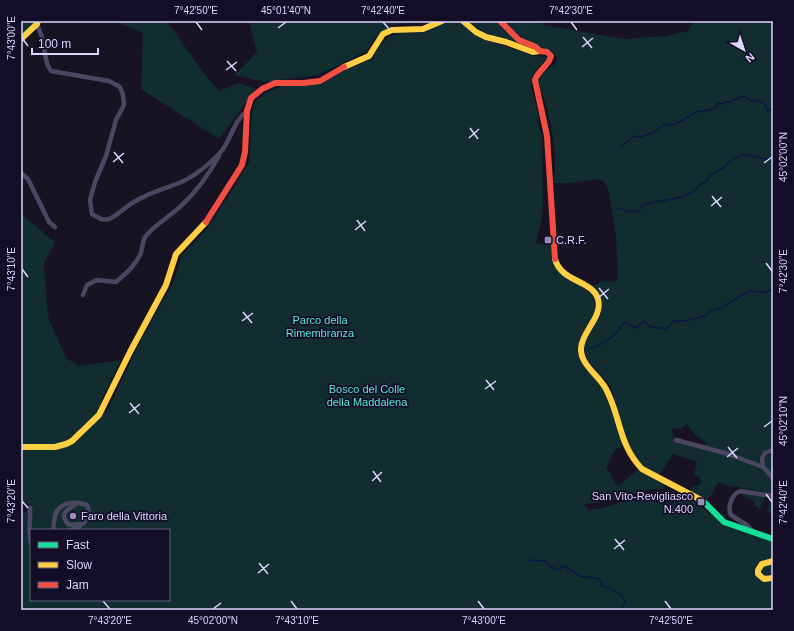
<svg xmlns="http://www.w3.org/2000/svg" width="794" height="631" font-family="Helvetica,sans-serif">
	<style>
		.green { fill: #112d30; fill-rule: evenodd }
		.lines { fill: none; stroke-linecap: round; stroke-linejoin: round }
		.stream { stroke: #071845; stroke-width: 1.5 }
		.street { stroke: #4b4763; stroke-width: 4.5 }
		.fast { stroke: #16e098; stroke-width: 6 }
		.slow { stroke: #ffcf43; stroke-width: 6 }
		.jam { stroke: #f24e42; stroke-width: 6 }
		.ticks { fill: none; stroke: #ddd4ff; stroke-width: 1.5 }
		.poi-dot { fill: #9890b2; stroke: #140d28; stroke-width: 1.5 }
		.labels { text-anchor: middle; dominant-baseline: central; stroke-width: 3.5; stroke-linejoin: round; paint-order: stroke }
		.poi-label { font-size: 11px; fill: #ddd4ff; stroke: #140d28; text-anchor: start }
		.park-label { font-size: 11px; fill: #55ead3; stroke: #140d28 }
		.neatline { fill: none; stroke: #ddd4ff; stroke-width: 1.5 }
		.ticks-label { font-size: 10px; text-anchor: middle; fill: #ddd4ff }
	</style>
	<rect width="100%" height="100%" fill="#171322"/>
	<g class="green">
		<path d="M 21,21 L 36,21 L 21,35 Z"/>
		<path d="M 114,21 L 167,21 L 202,71 L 219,91 L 239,83 L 256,89 L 219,139 L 141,89 L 143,33 Z"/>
		<path d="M 249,21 L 430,21 L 391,25 L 374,39 L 367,51 L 318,75 L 264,82 L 235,75 L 257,52 Z"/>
		<path d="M 448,21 L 458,21 L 464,26 L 489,41 L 535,56 L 548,57 L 533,73 L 531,87 L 539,117 L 537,121 L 542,136 L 543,203 L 542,217 L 536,243 L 551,245 L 554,265 L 591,294 L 595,302 L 594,313 L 580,339 L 577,352 L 582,363 L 600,383 L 605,393 L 623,445 L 614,451 L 606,468 C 612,473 612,481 618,486 L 639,469 L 666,484 L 663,489 L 652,489 L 604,502 L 584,504 L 589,510 L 602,508 L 653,493 L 668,497 L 672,492 C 682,491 702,506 709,514 L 712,512 L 719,518 L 773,541 L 773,559 L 757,564 L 754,570 C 757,580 763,584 773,581 L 773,610 L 21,610 L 21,512 L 26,513 L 28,503 L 21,501 L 21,214 L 55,242 L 44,263 L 47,307 L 49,320 L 66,358 L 79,366 L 121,360 L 101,401 L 106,413 L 138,346 L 174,281 L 182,255 L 205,231 L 231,192 L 249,162 L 252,113 L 255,101 L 264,94 L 282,86 L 322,84 L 345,70 L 368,61 L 388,37 L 399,33 L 425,32 ZM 31,530 L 169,530 L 169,600 L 31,600 Z"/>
		<path d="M 469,21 L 497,21 C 505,34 517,41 530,48 L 485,33 Z"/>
		<path d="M 503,21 L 542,21 L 544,25 L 624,39 L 666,36 L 688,31 L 694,21 L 773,21 L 773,449 C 762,451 758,452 760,464 L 706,446 L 705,442 L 695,435 L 687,424 L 680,429 L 672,428 C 672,434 672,438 677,442 L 709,449 L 760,468 L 773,481 L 773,492 L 766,493 L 734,486 L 730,487 L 718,482 L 712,494 L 706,500 L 690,491 L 692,486 L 698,486 L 701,482 L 700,478 L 694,474 L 697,464 L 696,461 L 673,454 L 659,475 C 653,472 646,469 641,464 C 627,451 622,423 616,406 C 615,400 614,393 611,388 C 605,375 585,364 584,348 C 583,327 619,311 591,286 L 604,281 L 615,282 L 618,277 L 616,236 L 609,193 L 606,184 L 599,179 L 570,183 L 554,183 C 557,156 553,128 545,101 C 543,94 538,85 540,78 C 542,72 551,67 556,63 L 557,58 L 553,53 L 521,37 Z"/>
		<path d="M 773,453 L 773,476 C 767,469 763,466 765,457 Z"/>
		<path d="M 741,493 L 765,497 L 760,509 L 754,505 L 755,503 L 754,501 L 742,495 Z"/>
		<path d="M 771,497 L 773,497 L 773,514 L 767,512 Z"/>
		<path d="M 773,564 L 773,575 C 768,576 762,577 761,570 L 764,567 Z"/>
	</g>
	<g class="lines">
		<g class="stream">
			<path d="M 622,146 L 634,136 L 639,137 L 653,133 L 663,125 L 676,124 L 696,112 L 710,110 L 717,107 L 717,103 L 721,104 L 725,102 L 732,102 L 733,100 L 744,96 C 746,97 747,99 749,100 C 756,104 764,96 767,110 L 773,109"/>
			<path d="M 618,209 L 637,212 L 645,204 L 677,198 L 694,192 L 701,184 L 707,181 L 709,177 L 714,173 L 725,167 L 730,161 L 736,157 L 740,157 L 743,154 L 767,159 L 773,159"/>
			<path d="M 591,348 C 597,348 616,335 619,330 C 620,328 621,326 622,324 L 625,323 L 636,328 L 644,321 L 650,327 L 662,328 L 666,330 L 674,321 L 685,321 L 705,316 L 714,309 L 721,308 L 749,291 L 766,292 L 773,289"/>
			<path d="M 528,560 L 540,561 L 545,560 L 547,564 L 557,570 L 564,566 L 580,576 L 599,579 L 602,581 L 601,585 L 604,587 L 607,587 C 615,593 620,590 625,602 L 622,608 L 626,610"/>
		</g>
		<g class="street">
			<path d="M 37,24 L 42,37 L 47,64 L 51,71 L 109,81 L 120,87 L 123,95 L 124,105 L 116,120 L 106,156 L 95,182 L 90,200 L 92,214 C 97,217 102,221 109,219 C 118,215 125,207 134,202 C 148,193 164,189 179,183 C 194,177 208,165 219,154 C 231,142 233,121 247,111"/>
			<path d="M 21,173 L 28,179 L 49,222 L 55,227"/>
			<path d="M 83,295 L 87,285 L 97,280 L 116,282 C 126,273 134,267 140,255 C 143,249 142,242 145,237 C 155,224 171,216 182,205 C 197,191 209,174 219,156"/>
			<path d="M 676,440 L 725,453 L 763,467"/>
			<path d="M 773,450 L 765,453 L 762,458 L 763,467 L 773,478"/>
			<path d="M 77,503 C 69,510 57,512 69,525 L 81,524"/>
			<path d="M 30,508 C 31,519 28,532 31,543"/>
			<path d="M 53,530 C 54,524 54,516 57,511 C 64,501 77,502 87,505 C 92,516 83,527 71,530"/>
			<path d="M 753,532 L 748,526 L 731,515 C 727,507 732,494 740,491 L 766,495 L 773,495"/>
		</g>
		<path class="fast" d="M 703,501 L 724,522 L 773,539"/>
		<g class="slow">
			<path d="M 463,21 L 476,32 L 486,37 L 506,42 L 533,52 L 540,51"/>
			<path d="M 21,39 L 37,24 L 38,21"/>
			<path d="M 344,67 L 369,56 L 383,34 L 392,30 L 423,29 L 442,21"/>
			<path d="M 555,259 C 561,282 592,280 598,299 C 603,317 582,331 581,348 C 580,365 599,375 606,389 C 621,417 618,444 642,469 L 703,501"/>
			<path d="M 21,447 L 55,447 L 66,444 L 72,441 L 99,415 L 130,352 L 166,285 L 176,254 L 206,222"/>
			<path d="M 773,561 L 762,564 L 758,570 L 758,574 L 764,579 L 773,578"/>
		</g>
		<g class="jam">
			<path d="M 500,21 L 519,40 L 536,47 L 540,51 L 547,52 L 551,56 C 549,66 538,70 535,80 L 547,136 L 555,259"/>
			<path d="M 206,222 L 242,165 L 245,152 L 247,111 L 251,98 L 262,89 L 275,83 L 304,83 L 320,81 L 344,67"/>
		</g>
	</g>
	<path class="ticks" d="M 196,22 L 202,30M 383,22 L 390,30M 571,22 L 577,30M 278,28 L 286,22M 583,37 L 592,48M 22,38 L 28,46M 582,47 L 593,38M 227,61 L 236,71M 226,70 L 237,62M 470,128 L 478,139M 469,138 L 479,129M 114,152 L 123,163M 113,162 L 124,153M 764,163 L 772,157M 712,196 L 721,207M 711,206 L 722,197M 357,220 L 365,231M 355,230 L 366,221M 766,263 L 772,271M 22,269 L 28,277M 599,288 L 608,299M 598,298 L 609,289M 243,312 L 252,323M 242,321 L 253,313M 486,380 L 494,390M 485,389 L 496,381M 130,403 L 139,414M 129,413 L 140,404M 764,427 L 772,421M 728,447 L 737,458M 727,457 L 738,448M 373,471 L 381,482M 372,481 L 382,472M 766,494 L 772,502M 22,501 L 28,508M 615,539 L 624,550M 614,549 L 625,540M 259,563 L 268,574M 258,573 L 269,564M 103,601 L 110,609M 291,601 L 297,609M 478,601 L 484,609M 665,601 L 671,609M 213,609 L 221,603"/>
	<g class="poi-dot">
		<rect x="544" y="236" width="8" height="8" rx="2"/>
		<rect x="697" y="498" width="8" height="8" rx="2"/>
		<circle cx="73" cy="516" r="4"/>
	</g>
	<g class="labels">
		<g class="poi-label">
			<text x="556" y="240">C.R.F.</text>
			<text x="693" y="496" text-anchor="end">San Vito-Revigliasco<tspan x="693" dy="13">N.400</tspan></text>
			<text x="81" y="516">Faro della Vittoria</text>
		</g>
		<g class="park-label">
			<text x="320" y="320">Parco della<tspan x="320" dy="13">Rimembranza</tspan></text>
			<text x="367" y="389">Bosco del Colle<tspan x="367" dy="13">della Maddalena</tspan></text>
		</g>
	</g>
	<rect width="794" height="631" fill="none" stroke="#140d28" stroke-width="44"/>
	<rect x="30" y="529" width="140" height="72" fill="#140d28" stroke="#645d7e"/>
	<rect x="38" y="542" width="20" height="6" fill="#16e098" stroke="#645d7e"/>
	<text x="66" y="549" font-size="12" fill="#ddd4ff">Fast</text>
	<rect x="38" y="562" width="20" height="6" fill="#ffcf43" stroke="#645d7e"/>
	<text x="66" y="569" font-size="12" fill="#ddd4ff">Slow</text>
	<rect x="38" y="582" width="20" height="6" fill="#f24e42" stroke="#645d7e"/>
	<text x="66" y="589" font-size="12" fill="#ddd4ff">Jam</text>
	<g transform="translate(744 50) rotate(141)" stroke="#140d28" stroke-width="3" paint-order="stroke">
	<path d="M0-3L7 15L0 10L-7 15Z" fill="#ddd4ff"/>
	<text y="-6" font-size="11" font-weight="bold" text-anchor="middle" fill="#ddd4ff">N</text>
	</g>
	<path d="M32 48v6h66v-6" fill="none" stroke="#ddd4ff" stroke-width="2"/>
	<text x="38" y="48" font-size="12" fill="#ddd4ff" stroke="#140d28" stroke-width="3" paint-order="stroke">100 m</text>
	<rect x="22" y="22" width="750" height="587" class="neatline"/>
	<g class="ticks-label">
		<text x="196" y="14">7°42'50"E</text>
		<text x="286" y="14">45°01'40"N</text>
		<text x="383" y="14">7°42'40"E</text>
		<text x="571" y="14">7°42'30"E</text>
		<text transform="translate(11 38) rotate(-90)" y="4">7°43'00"E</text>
		<text transform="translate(783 157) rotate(-90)" y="4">45°02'00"N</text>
		<text transform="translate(11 269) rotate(-90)" y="4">7°43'10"E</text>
		<text transform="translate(783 271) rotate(-90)" y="4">7°42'30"E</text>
		<text transform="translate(783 421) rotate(-90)" y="4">45°02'10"N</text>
		<text transform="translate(11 501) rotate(-90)" y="4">7°43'20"E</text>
		<text transform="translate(783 502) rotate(-90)" y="4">7°42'40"E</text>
		<text x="110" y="624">7°43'20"E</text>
		<text x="213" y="624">45°02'00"N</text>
		<text x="297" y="624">7°43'10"E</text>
		<text x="484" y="624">7°43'00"E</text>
		<text x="671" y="624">7°42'50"E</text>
	</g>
</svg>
